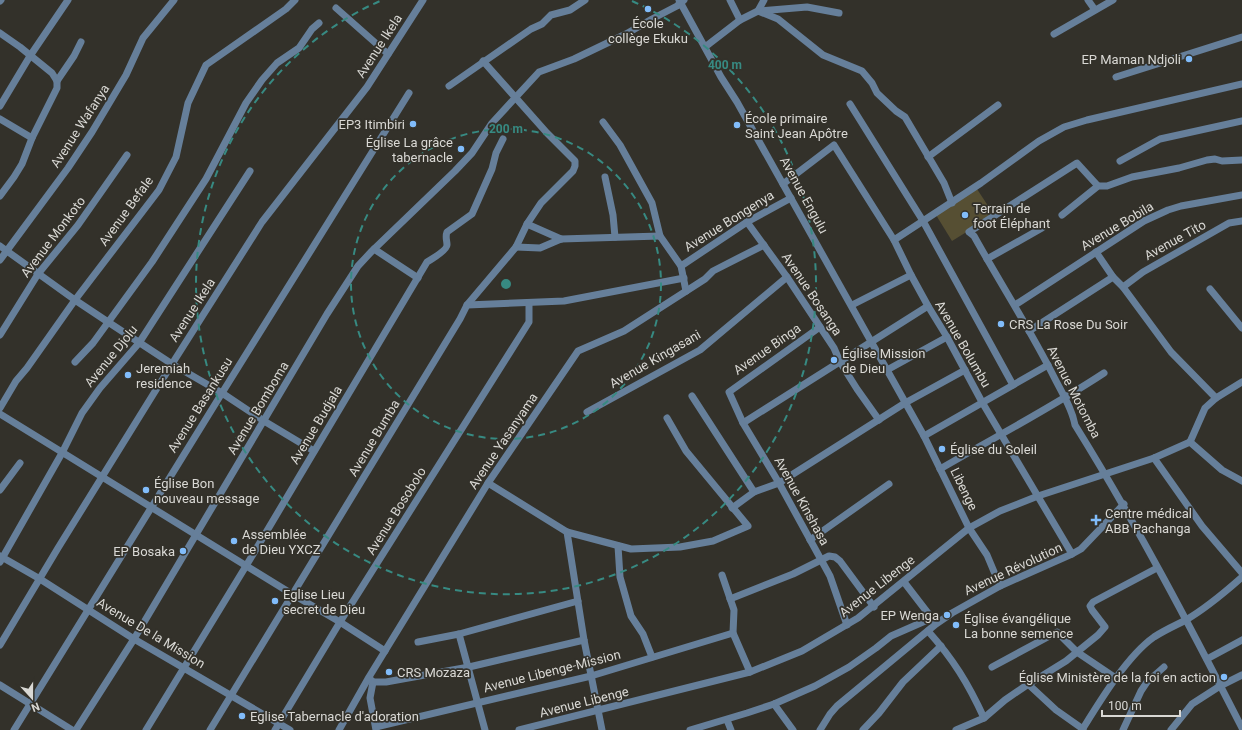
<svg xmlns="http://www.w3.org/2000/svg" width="1242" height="730" font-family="Roboto,sans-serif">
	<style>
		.green { fill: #564f33 }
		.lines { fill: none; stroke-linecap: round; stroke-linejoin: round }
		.minor { stroke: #667f9a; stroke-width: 7 }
		.ring { fill: none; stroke: #378a82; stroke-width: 2; stroke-dasharray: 7 5 }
		.poi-dot { fill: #81bcfa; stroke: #33312a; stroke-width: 1.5 }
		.labels { text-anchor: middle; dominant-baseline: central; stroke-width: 3.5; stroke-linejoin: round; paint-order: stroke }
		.poi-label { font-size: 13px; fill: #d9d8d4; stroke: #33312a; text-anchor: start }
		.street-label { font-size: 13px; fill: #d9d8d4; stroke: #33312a }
		.centre { fill: #378a82; stroke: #33312a; stroke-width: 2 }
		.ring-label { font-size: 12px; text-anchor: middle; font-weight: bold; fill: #378a82; stroke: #33312a; stroke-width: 3.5; stroke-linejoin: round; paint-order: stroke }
	</style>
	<rect width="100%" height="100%" fill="#33312a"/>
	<path class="green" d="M 977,189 L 994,215 L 952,241 L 936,215 Z"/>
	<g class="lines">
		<g class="minor">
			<path d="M 679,0 L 721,77 L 737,102 L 924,436 L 969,528 L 987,555 L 1000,586"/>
			<path d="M 730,0 L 740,20"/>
			<path d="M 1088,0 L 1095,10"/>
			<path d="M 0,1 L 1,0"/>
			<path d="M 336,8 L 388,54"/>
			<path d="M 758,11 L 778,19 L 823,55 L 862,71 L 872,83 L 877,93 L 896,111 L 905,117 L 944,183 L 952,203"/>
			<path d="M 760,11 L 807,7 L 839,13"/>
			<path d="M 0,33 L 20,47 L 52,73 L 57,81 L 57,88 L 32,138 L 22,164 L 14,177 L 0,196"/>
			<path d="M 1054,34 L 1113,0"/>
			<path d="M 705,47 L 740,20 L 758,11 L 764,0"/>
			<path d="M 1116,77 L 1242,37"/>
			<path d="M 57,81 L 74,56 L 81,42"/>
			<path d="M 449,86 L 531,29 L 542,24 L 551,15 L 570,10 L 585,0"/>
			<path d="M 850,104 L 923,221 L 1013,385"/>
			<path d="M 0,106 L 30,56 L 68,0"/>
			<path d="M 0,119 L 32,138"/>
			<path d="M 603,122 L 620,145 L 652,203 L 660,236 L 681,266 L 686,291"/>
			<path d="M 928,157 L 998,105"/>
			<path d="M 1120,161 L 1160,139 L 1242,121"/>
			<path d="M 605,177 L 613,215 L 615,237"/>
			<path d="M 783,184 L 834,145 L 894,240 L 911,275 L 928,306 L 947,337 L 982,402 L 1072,554"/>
			<path d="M 1098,186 L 1077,163 L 969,232 L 974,236 C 1000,283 1030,329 1054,377 C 1062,393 1072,408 1075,425 C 1136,523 1190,626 1242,728"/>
			<path d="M 1062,215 L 1098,186 L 1107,186 L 1132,177 L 1179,168 L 1207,160 L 1215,159 L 1222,161 L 1242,160"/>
			<path d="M 747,222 L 787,277 L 834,348 L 840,362 L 857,389 L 879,420"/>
			<path d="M 527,224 L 561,239"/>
			<path d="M 894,240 L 981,183 L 1039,141 L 1064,127 L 1087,120 L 1242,84"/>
			<path d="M 0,246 L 75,300 L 108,322 L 172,364 L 222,393 L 264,421 L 314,451"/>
			<path d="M 516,247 L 540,248 L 561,239 L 660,236"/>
			<path d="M 374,249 L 418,278"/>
			<path d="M 1096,252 L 1113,277 L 1123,287 L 1171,352 L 1216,398"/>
			<path d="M 987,259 L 1042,228"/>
			<path d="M 0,260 L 68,168 L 92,132 L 126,75 L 143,38 L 174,0"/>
			<path d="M 681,266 L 747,222 L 791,198"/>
			<path d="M 1123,287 L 1143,272 L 1229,223 L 1242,221"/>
			<path d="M 1210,289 L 1242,328"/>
			<path d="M 467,305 L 564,301 L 684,278"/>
			<path d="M 852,305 L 911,275"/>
			<path d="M 1015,305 L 1144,221 L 1168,210 L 1181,206 L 1242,195"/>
			<path d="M 820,327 L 729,392 L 743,423 L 779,483 L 830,576 L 847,625"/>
			<path d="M 1029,331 L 1113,277"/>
			<path d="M 0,335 L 38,274 L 78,225 L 127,155"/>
			<path d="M 75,362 L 93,343 L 152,262 L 206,179 L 246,103 L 262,80 L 277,63 L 299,48 L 312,29 L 319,23"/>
			<path d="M 887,370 L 947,337"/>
			<path d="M 692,396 L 754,492 L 779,483 L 905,403 L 965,370"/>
			<path d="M 0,408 L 16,381 L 27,368 L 75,300 L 159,190 L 176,157 L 188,103 L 206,65 L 286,9 L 295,0"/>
			<path d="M 587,412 L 700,350 L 787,277"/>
			<path d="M 0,414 L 292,594 L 340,622 L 385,651"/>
			<path d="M 743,423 L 928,306"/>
			<path d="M 924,436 L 1048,365"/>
			<path d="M 1190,442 L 1205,408 L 1216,398 L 1242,382"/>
			<path d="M 1190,442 L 1222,470 L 1242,481"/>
			<path d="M 1154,458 L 1202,526 L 1242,573"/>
			<path d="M 940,469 C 995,437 1051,408 1104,373"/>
			<path d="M 488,483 L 567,532 L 584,640 L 602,730"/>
			<path d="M 0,490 L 20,463"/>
			<path d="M 732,508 L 754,492"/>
			<path d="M 567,532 L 631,549 L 680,547 L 713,541 L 748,526 L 686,451 L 667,418"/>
			<path d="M 810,540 L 889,484"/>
			<path d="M 618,546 L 620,577 L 631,616 L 643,634 L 652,657"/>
			<path d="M 0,556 L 40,579 L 134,639 L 290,730"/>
			<path d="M 0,562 L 62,453 L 82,413 L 100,388 L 139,343 L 250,171"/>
			<path d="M 722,575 L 734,610 L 733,633 L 750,672"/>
			<path d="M 904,582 L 934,621"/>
			<path d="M 730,599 L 793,574 L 829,556 L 835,557 L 840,561 L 874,607"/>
			<path d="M 928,631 C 953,659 968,683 984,718"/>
			<path d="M 459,634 L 485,730"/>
			<path d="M 418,642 L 459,634 L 578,601"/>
			<path d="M 0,645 L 58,548 L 172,364 L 262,222 L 367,87 L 423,0"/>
			<path d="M 1207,659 L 1242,640"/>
			<path d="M 992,667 L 1057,632 L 1077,652 L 1117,679"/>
			<path d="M 370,679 L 373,682 L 370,698 L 376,730"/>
			<path d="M 373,682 L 386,682 L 469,667 L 584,640"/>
			<path d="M 1028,684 L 1056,710 L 1083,729"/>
			<path d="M 0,685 L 72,730"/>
			<path d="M 774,704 L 793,730"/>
			<path d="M 727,720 L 731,730"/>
			<path d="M 376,727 L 591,676 L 733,633"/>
			<path d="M 14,730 L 222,393 L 409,93"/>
			<path d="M 76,730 L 134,639 L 327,314 L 358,266 L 372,251 L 455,171 L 472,153 L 492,123 L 539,72 L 574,59 L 626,34 L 652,19 L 677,6 L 684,0"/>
			<path d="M 146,730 L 246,566 L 427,262 C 432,259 447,250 447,245 C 447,240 445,237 447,232 L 472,214 L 492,169 L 496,153 L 503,139"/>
			<path d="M 210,730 L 460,319 L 467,305 L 516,247 L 527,224 L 541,203 L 573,171 L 575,166 L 575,161 L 547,133 L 483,61"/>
			<path d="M 275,730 L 340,622 L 529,322 L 529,303"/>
			<path d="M 339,730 L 369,677 L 488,483 L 578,351 L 624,331 L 705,279 L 713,271 L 764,245"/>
			<path d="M 519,730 L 750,672 L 802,651 L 858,618 L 969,528 L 1000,511 L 1038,496 L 1154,458 L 1190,442"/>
			<path d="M 690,730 L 747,713 L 774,704 L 815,686 L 849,667 L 876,648 L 891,636 L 932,618"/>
			<path d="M 820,730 L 830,714 L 837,706 L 936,624 L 952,613 L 1000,586 L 1072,554 L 1081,549 L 1124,504"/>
			<path d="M 863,730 L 879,713 L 903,682 L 941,646"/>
			<path d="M 956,730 L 984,718 L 1005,700 L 1024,687 L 1066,661 L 1098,635 L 1105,627 L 1092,610 L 1090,606 L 1093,602 L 1157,568"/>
			<path d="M 1082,730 C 1100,701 1127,656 1154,637 C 1163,631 1174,626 1184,621 C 1205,609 1224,593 1242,577"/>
			<path d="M 1123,730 L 1141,691 L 1147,682 L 1164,667"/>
			<path d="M 1171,730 L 1192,704 L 1220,686 L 1242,675"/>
		</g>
	</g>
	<g class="ring">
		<circle cx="506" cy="284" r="155"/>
		<path d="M632 1A310 310 0 1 1 380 1"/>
	</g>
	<g class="poi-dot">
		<circle cx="648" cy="9" r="4"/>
		<circle cx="1189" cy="59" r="4"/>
		<circle cx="413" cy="124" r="4"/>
		<circle cx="737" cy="125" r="4"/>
		<circle cx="461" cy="149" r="4"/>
		<circle cx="965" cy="215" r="4"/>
		<circle cx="1001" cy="324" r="4"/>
		<circle cx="834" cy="360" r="4"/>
		<circle cx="128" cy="375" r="4"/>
		<circle cx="942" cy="449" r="4"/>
		<circle cx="146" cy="490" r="4"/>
		<path d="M1094 514h4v4h4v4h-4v4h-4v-4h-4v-4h4z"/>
		<circle cx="234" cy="541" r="4"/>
		<circle cx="183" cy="551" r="4"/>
		<circle cx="275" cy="601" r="4"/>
		<circle cx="947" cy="615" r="4"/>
		<circle cx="956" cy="625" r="4"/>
		<circle cx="389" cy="672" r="4"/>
		<circle cx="1224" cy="677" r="4"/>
		<circle cx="242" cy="716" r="4"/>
	</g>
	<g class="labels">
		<g class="poi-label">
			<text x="648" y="23" text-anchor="middle">École<tspan x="648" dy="15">collège Ekuku</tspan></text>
			<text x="1181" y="59" text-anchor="end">EP Maman Ndjoli</text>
			<text x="745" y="118">École primaire<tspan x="745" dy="15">Saint Jean Apôtre</tspan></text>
			<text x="405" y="124" text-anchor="end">EP3 Itimbiri</text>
			<text x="453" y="142" text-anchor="end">Église La grâce<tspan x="453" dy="15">tabernacle</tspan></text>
			<text x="973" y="208">Terrain de<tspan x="973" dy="15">foot Éléphant</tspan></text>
			<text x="1009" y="324">CRS La Rose Du Soir</text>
			<text x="842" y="353">Église Mission<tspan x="842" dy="15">de Dieu</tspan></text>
			<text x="136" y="368">Jeremiah<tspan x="136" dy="15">residence</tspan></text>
			<text x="950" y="449">Église du Soleil</text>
			<text x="154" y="483">Église Bon<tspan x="154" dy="15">nouveau message</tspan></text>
			<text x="1105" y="513">Centre médical<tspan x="1105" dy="15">ABB Pachanga</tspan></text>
			<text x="242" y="534">Assemblée<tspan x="242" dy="15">de Dieu YXCZ</tspan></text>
			<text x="175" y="551" text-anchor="end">EP Bosaka</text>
			<text x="283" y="594">Eglise Lieu<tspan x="283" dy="15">secret de Dieu</tspan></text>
			<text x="939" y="615" text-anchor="end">EP Wenga</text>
			<text x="964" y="618">Église évangélique<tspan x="964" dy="15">La bonne semence</tspan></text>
			<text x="397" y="672">CRS Mozaza</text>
			<text x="1216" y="677" text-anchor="end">Église Ministère de la foi en action</text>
			<text x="250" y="716">Eglise Tabernacle d'adoration</text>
		</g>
		<g class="street-label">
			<text transform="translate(379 46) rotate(-57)">Avenue Ikela</text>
			<text transform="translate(80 126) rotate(-57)">Avenue Wafanya</text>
			<text transform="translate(804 195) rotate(61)">Avenue Engulu</text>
			<text transform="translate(126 211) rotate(-54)">Avenue Befale</text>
			<text transform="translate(729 221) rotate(-32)">Avenue Bongenya</text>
			<text transform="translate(1117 226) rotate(-31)">Avenue Bobila</text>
			<text transform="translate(53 237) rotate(-53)">Avenue Monkoto</text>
			<text transform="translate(1175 240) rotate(-29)">Avenue Tito</text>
			<text transform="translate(812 294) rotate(56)">Avenue Bosanga</text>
			<text transform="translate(192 310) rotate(-57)">Avenue Ikela</text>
			<text transform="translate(963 344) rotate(60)">Avenue Bolumbu</text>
			<text transform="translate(767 349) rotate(-35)">Avenue Binga</text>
			<text transform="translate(111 356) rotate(-51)">Avenue Djolu</text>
			<text transform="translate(655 359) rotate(-30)">Avenue Kingasani</text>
			<text transform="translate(1074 392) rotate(63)">Avenue Motomba</text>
			<text transform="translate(200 405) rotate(-58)">Avenue Basankusu</text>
			<text transform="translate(258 408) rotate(-59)">Avenue Bomboma</text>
			<text transform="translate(316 425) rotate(-59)">Avenue Budjala</text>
			<text transform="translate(374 438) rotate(-59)">Avenue Bumba</text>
			<text transform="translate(503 441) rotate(-56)">Avenue Yasanyama</text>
			<text transform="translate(964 489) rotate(64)">Libenge</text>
			<text transform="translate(802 501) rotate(61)">Avenue Kinshasa</text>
			<text transform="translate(396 511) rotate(-58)">Avenue Bosobolo</text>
			<text transform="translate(1013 569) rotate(-25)">Avenue Révolution</text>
			<text transform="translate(877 586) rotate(-38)">Avenue Libenge</text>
			<text transform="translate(151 633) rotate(31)">Avenue De la Mission</text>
			<text transform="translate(552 671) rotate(-14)">Avenue Libenge-Mission</text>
			<text transform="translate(584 702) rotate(-14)">Avenue Libenge</text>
		</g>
	</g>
	<circle cx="506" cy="284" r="6" class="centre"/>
	<g class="ring-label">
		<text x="725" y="69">400 m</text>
		<text x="506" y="133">200 m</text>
	</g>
	<g transform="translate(32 698) rotate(159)" stroke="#33312a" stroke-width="3" paint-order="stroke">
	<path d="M0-3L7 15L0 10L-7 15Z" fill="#d9d8d4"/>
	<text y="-6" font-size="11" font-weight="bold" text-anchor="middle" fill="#d9d8d4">N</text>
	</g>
	<path d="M1102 710v6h78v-6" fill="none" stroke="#d9d8d4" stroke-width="2"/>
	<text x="1108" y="710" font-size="12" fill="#d9d8d4" stroke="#33312a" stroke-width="3" paint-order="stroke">100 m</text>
</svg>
